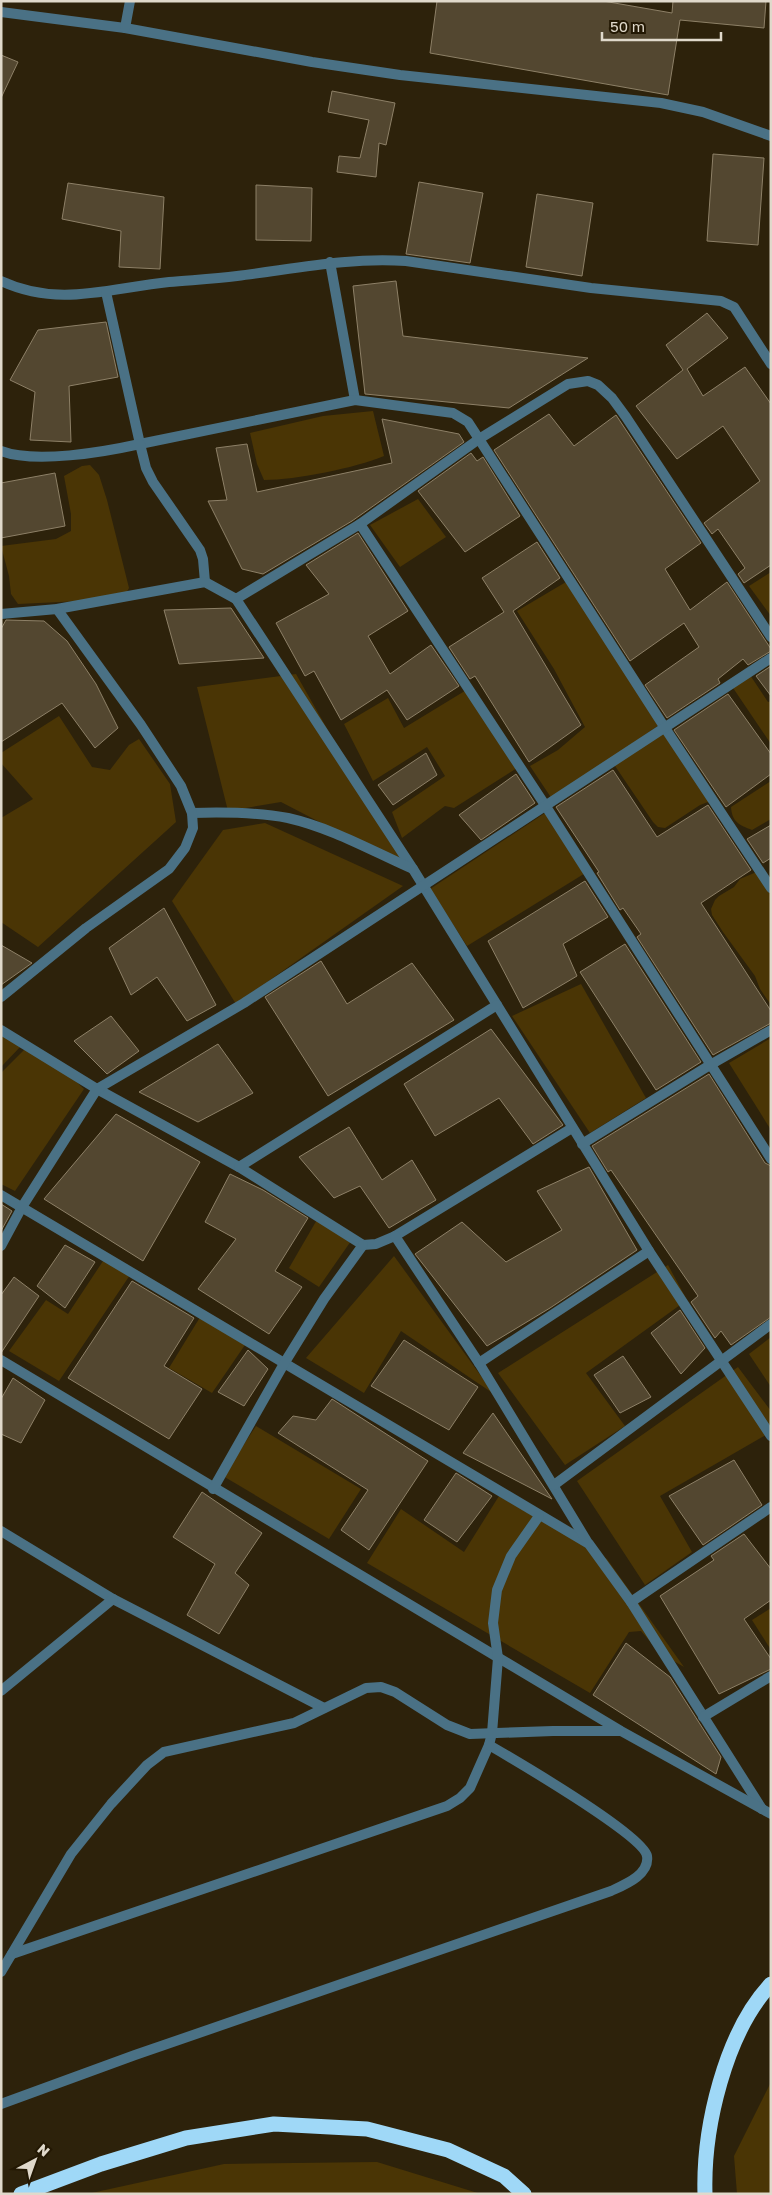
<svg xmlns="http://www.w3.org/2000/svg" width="772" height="2195" font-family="'Golos Text',sans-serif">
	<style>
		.green { fill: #4a3505 }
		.building { fill: #534730; stroke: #8d8067 }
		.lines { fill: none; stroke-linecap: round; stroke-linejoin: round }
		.street { stroke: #4a7185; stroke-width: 10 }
		.highway { stroke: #9fd8f7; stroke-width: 15 }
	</style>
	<rect width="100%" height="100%" fill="#2d220b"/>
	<g class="green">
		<path d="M 373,411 L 384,456 C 355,468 296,480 264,480 L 257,464 L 250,433 L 323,416 Z"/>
		<path d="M 90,465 L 99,475 L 107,500 L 129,588 L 123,599 L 18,604 L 11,594 L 9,576 L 1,546 L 56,539 L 71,531 L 71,514 L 64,476 L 82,466 Z"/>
		<path d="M 418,499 L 446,537 L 400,567 L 370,525 Z"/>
		<path d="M 771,572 L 771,616 L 749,586 Z"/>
		<path d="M 566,582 L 659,725 L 552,799 L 530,766 L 558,750 L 585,727 L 554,669 L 517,611 Z"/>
		<path d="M 746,669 L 768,702 L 771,701 L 771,744 L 729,682 Z"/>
		<path d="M 296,674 L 406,867 L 281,802 L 228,811 L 197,687 Z"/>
		<path d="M 468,689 L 517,768 L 454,808 L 445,806 L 402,838 L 392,812 L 445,776 L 427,747 L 373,781 L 344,724 L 388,698 L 404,728 Z"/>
		<path d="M 59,716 L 92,767 L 110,770 L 129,745 L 139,739 L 170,784 L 176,822 L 38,947 L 1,922 L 1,818 L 33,799 L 1,763 L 1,753 Z"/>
		<path d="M 663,731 L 709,798 L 708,802 L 700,805 L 665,828 L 658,827 L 653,822 L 613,763 Z"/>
		<path d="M 771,781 L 771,819 L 752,830 C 739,825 732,822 731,807 Z"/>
		<path d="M 548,811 L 587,872 L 467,946 L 430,889 Z"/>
		<path d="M 265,823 L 403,886 L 236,1004 L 172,901 L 223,830 Z"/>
		<path d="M 759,871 L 771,889 L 771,1005 L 760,989 L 755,976 L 723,932 L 712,915 L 711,909 L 715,900 L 719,896 L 734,887 L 740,879 Z"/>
		<path d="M 581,984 L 646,1098 L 590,1133 L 512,1016 Z"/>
		<path d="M 1,1034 L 21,1046 L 1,1067 Z"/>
		<path d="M 771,1038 L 771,1130 L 729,1063 Z"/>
		<path d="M 25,1049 L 66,1072 L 84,1089 L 15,1191 L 1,1184 L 1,1073 Z"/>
		<path d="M 318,1218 L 351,1241 L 319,1287 L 289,1268 Z"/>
		<path d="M 107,1255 L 132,1272 L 59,1381 L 9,1351 L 46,1300 L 68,1314 Z"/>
		<path d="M 394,1256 L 494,1394 L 401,1331 L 364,1393 L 306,1358 Z"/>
		<path d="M 668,1265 L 687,1300 L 586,1373 L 625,1426 L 565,1465 L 498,1373 Z"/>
		<path d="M 202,1314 L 247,1342 L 212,1393 L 169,1368 Z"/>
		<path d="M 771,1337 L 771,1387 L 749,1354 Z"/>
		<path d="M 738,1367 L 771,1411 L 771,1432 L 660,1496 L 692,1552 L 645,1585 L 577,1481 Z"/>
		<path d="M 256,1426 L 361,1489 L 329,1539 L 223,1476 Z"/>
		<path d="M 499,1496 L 607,1559 L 684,1667 L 660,1653 L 641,1631 L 629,1632 L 590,1693 L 367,1563 L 401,1509 L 464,1552 Z"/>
		<path d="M 771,1608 L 771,1650 L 752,1620 Z"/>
		<path d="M 771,2082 L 771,2194 L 737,2194 L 734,2156 Z"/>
		<path d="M 377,2162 L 481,2194 L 87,2194 L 224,2164 Z"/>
	</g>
	<g class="building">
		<path d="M 437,1 L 603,1 L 672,13 L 673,1 L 766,1 L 764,28 L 680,20 L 668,95 L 430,53 Z"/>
		<path d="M 1,55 L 18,62 L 1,98 Z"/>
		<path d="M 332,91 L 395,103 L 386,145 L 379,143 L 376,177 L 337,172 L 339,156 L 360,158 L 369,120 L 328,112 Z"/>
		<path d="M 713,154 L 764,158 L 758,245 L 707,241 Z"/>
		<path d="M 419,182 L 483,193 L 470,263 L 406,254 Z"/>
		<path d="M 68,183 L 164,197 L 160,269 L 119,267 L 121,231 L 62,219 Z"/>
		<path d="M 256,185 L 312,188 L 311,241 L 256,240 Z"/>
		<path d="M 537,194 L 593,203 L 582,276 L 526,267 Z"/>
		<path d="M 396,281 L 403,336 L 588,358 L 509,408 L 365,394 L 353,286 Z"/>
		<path d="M 707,313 L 728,338 L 687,369 L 703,396 L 745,367 L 771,404 L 771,565 L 744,583 L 738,574 L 745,568 L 718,529 L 712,534 L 704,523 L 760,481 L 723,426 L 677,459 L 636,406 L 683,370 L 666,345 Z"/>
		<path d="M 106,322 L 118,377 L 69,386 L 71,442 L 30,440 L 35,392 L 10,380 L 38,330 Z"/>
		<path d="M 549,414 L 574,446 L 616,415 L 701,543 L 665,569 L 690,610 L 727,582 L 771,649 L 771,651 L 748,665 L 743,659 L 718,679 L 720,683 L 667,718 L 645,685 L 699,647 L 684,623 L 630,661 L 494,450 Z"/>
		<path d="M 382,419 L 459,434 L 464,442 L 352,521 L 263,574 L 242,569 L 208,501 L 227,500 L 216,448 L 247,444 L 257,492 L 392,463 Z"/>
		<path d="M 471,453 L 477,461 L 483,457 L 520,516 L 465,552 L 418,491 Z"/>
		<path d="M 55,473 L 65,526 L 1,538 L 1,483 Z"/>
		<path d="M 358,533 L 408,611 L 368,636 L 390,674 L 431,645 L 459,686 L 407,720 L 387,690 L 341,720 L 314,671 L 305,676 L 276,623 L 329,594 L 306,565 Z"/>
		<path d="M 537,542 L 560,578 L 513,611 L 581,725 L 529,762 L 475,676 L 470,679 L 449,647 L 504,612 L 482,578 Z"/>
		<path d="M 231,608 L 264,658 L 179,664 L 164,610 Z"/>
		<path d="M 6,620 L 44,621 L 67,641 L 96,684 L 118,728 L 95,748 L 62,703 L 1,742 L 1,629 Z"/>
		<path d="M 771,666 L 771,696 L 756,676 Z"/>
		<path d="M 728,694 L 771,754 L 771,774 L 726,807 L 674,730 Z"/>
		<path d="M 426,753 L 437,775 L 393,805 L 378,785 Z"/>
		<path d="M 613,770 L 657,837 L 708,805 L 751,870 L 701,903 L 771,1011 L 771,1023 L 713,1055 L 637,937 L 641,934 L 623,908 L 620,910 L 597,873 L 599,872 L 556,807 Z"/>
		<path d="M 516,774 L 535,803 L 481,840 L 459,815 Z"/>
		<path d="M 771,825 L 771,858 L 763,863 L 747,839 Z"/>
		<path d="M 585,881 L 608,917 L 563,944 L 577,976 L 523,1008 L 488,941 Z"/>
		<path d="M 164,908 L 216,1005 L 187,1021 L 157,977 L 131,995 L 109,948 Z"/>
		<path d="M 625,944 L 701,1062 L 656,1090 L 580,972 Z"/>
		<path d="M 1,945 L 32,963 L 1,985 Z"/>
		<path d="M 321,961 L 347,1004 L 412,963 L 454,1020 L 328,1096 L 265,997 Z"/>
		<path d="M 111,1016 L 139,1051 L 107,1074 L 74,1041 Z"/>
		<path d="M 491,1029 L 563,1125 L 533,1144 L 499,1098 L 435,1136 L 404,1084 Z"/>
		<path d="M 218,1044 L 253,1093 L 198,1122 L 139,1092 Z"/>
		<path d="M 709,1074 L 765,1163 L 771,1166 L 771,1317 L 731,1345 L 721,1331 L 715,1338 L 691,1302 L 698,1296 L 611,1170 L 608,1172 L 592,1146 Z"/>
		<path d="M 116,1114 L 200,1162 L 143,1261 L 44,1199 Z"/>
		<path d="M 349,1127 L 382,1180 L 412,1160 L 436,1200 L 389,1228 L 360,1186 L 334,1198 L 299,1157 Z"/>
		<path d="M 589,1167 L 637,1250 L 550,1308 L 487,1346 L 415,1254 L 462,1222 L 506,1262 L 562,1230 L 537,1191 Z"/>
		<path d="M 230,1174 L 263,1190 L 308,1218 L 275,1271 L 302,1287 L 269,1334 L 198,1289 L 236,1239 L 205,1222 Z"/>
		<path d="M 1,1204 L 12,1211 L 1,1231 Z"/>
		<path d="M 65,1245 L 95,1262 L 65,1308 L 37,1286 Z"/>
		<path d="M 14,1277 L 39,1296 L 1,1353 L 1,1295 Z"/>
		<path d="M 132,1281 L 194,1318 L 164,1366 L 202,1389 L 169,1439 L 68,1378 Z"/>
		<path d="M 680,1310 L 705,1348 L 681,1374 L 651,1333 Z"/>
		<path d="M 404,1340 L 478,1387 L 449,1430 L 371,1386 Z"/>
		<path d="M 248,1350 L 268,1369 L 244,1406 L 218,1392 Z"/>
		<path d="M 623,1356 L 651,1397 L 620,1413 L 594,1375 Z"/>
		<path d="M 13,1378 L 45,1400 L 21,1443 L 1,1434 L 1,1399 Z"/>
		<path d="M 332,1399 L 428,1461 L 369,1550 L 341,1530 L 368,1490 L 278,1433 L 293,1416 L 316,1420 Z"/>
		<path d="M 493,1413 L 552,1499 L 463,1453 Z"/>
		<path d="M 734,1460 L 762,1505 L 703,1545 L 669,1496 Z"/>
		<path d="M 456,1473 L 492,1496 L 457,1542 L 424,1520 Z"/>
		<path d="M 202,1492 L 262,1533 L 235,1573 L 249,1585 L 219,1634 L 187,1615 L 215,1564 L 173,1537 Z"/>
		<path d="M 744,1534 L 771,1569 L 771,1600 L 744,1619 L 771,1659 L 771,1669 L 719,1694 L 660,1596 L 714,1560 L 711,1556 Z"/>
		<path d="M 626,1643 L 670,1677 L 721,1757 L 716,1774 L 593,1695 Z"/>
	</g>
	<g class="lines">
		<g class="street">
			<path d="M 1,12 L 125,28 L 312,62 L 400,75 L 661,103 L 703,112 L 771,136"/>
			<path d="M 125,28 L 130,1"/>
			<path d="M 330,262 L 355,400"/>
			<path d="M 1,281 C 59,308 109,288 169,282 C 191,280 214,279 237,276 C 294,269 348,257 406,261 L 591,288 L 721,301 L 734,307 L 771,364"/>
			<path d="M 106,292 L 140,444 L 355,400 L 453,413 L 468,422 L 479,439 L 665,728 L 771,888"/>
			<path d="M 1,451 C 35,464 104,452 140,444 L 146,468 L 153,482 L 200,550 L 203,559 L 205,582"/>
			<path d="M 360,524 L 479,439 L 568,384 L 588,381 L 598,385 L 612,398 L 626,417 L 771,637"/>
			<path d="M 236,599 L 413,869 L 649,1251 L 771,1436"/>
			<path d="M 1,614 L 57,609 L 205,582 L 236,599 L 360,524 L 545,805 L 771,1159"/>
			<path d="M 192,813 C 224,812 256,812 288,818 C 332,828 372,851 413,869"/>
			<path d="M 1,997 L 86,928 L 169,869 L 185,848 L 193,828 L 192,813 L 181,786 L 141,725 L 57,609"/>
			<path d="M 1,1030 L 97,1089 L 239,1167 L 363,1245 L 376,1244 L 395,1236 L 572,1128"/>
			<path d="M 582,1144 L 710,1065 L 771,1030"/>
			<path d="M 239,1167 L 497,1005"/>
			<path d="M 1,1195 L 589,1544 L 631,1602 L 762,1809"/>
			<path d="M 395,1236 L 479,1363 L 588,1543"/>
			<path d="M 1,1246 L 22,1207 L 97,1089 L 244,1003 L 771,658"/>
			<path d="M 1,1360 L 621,1731 L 771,1814"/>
			<path d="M 479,1363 L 649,1251"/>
			<path d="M 554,1485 L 771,1324"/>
			<path d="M 213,1489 L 285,1362 L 324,1299 L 363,1245"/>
			<path d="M 1,1531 L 113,1599 L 324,1708"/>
			<path d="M 631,1602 L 771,1507"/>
			<path d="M 1,1691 L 113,1599"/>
			<path d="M 703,1717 L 771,1676"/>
			<path d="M 12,1954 L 447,1806 L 460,1798 L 470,1788 L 489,1745 L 492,1733 L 498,1658 L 493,1623 L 497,1590 L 511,1556 L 539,1516"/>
			<path d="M 1,1972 L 71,1854 L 111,1804 L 147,1765 L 164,1752 L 294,1723 L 366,1688 L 381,1687 L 395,1692 L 447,1725 L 470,1734 L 553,1731 L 620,1731"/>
			<path d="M 1,2104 L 135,2055 L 611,1891 C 624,1885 650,1875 647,1856 C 643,1835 513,1759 489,1745"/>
		</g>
		<g class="highway">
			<path d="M 21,2194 L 101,2164 L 186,2138 L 274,2124 L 367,2129 L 448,2150 L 504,2176 L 524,2194"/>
			<path d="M 705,2194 C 703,2128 725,2033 771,1984"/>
		</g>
	</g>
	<rect width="772" height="2195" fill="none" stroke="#e0d9cb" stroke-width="5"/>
	<g transform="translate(35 2160) rotate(41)" stroke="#231803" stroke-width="4" paint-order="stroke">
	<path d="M0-4L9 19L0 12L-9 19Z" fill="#e0d9cb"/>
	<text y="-8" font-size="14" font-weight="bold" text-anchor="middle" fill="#e0d9cb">N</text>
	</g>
	<path d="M602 32v8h119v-8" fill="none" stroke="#e0d9cb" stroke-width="2.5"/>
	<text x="610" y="32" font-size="15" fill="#e0d9cb" stroke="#231803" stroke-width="4" paint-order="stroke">50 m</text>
</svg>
